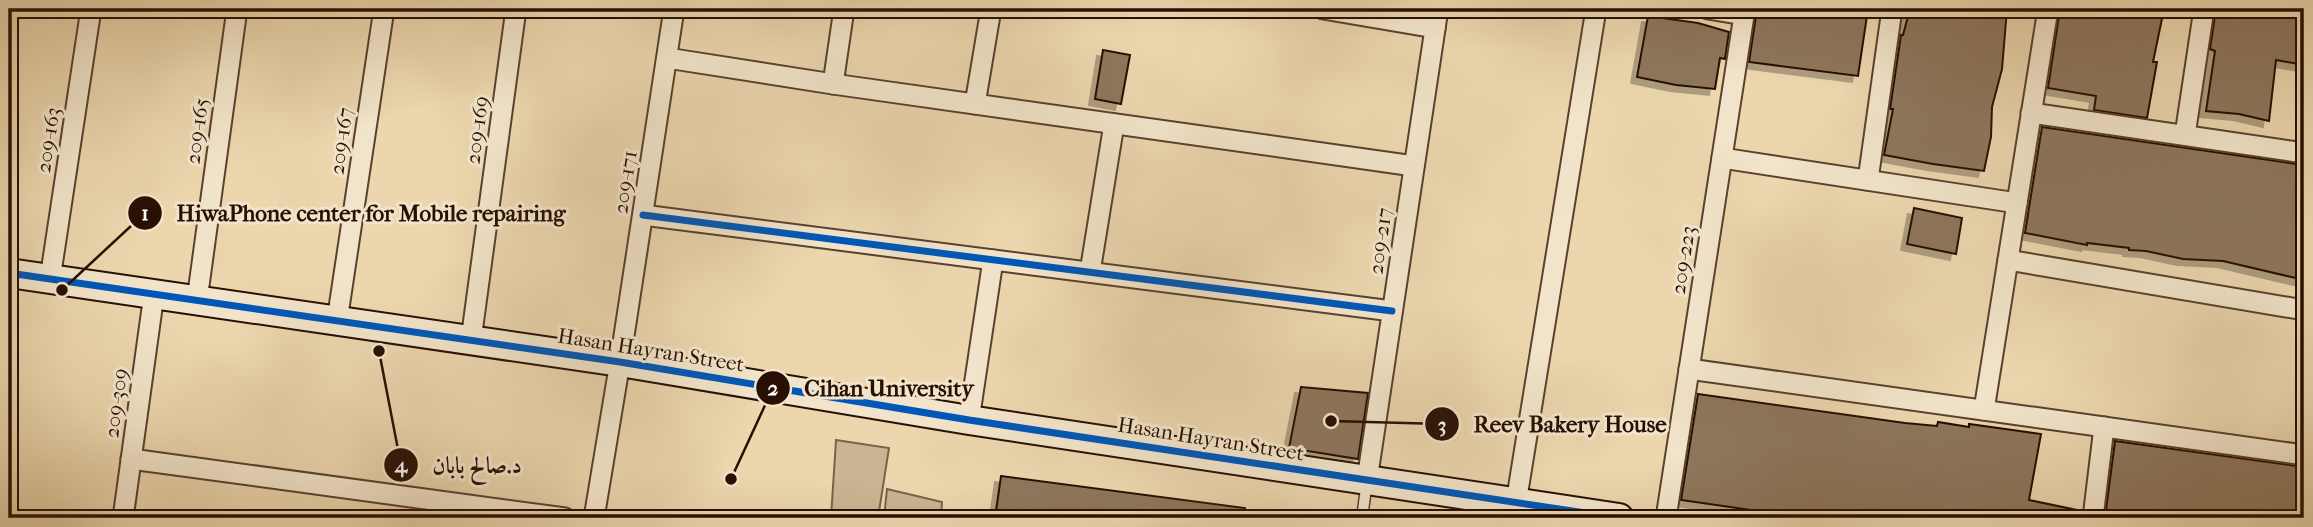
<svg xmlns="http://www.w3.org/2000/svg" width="2313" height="527" font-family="'IM FELL French Canon',Amiri,serif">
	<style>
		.green { fill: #cab491; stroke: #79624a; stroke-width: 2 }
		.building { fill: #8d765c; stroke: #280f03; stroke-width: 2; filter: url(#shadow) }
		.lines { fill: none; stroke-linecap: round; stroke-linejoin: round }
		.lane-casing { stroke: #59412e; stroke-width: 13 }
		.street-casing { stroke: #59412e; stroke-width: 23 }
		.secondary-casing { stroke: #280f03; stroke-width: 32 }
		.lane { stroke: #f2e4ca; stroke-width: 10 }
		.street { stroke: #f2e4ca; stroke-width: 19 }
		.secondary { stroke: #f2e4ca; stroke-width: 28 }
		.cycleway-casing { stroke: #f2e4ca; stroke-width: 11 }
		.cycleway { stroke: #0057b8; stroke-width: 7 }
		.labels { text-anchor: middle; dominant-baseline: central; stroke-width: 6; stroke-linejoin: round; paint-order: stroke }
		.street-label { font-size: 21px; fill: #280f03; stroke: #f2e4ca }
		.leader { fill: none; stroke: #280f03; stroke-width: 2.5 }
		.callout-dot { fill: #280f03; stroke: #f2e4ca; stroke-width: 2.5 }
		.mark-label { font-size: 21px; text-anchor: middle; font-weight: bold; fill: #fff }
		.callout-label { font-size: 23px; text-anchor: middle; font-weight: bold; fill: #280f03; stroke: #f2e4ca; stroke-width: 6; stroke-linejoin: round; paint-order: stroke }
	</style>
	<defs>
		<filter id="shadow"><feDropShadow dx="-6" dy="6" stdDeviation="0" flood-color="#0004"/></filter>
	</defs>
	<rect width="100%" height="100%" fill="#ebd6ae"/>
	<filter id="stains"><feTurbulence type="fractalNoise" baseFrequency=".00286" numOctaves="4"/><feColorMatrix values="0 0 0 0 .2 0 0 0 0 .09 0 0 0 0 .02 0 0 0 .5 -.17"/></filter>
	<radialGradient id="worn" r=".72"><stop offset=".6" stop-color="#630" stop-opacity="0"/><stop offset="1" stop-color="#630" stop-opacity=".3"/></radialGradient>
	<g class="green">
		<path d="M 836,440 L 889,448 L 878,518 L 831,518 Z"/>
		<path d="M 887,489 L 942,502 L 941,518 L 884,518 Z"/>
	</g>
	<g class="building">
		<path d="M 1757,9 L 1868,9 L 1858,76 L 1749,62 Z"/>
		<path d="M 1910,9 L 2007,9 L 2002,69 L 1992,107 L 1991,137 L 1984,171 L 1933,164 L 1884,155 L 1893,109 L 1890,109 L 1901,35 L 1903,35 Z"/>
		<path d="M 2060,9 L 2164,9 L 2153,62 L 2157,62 L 2147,118 L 2094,110 L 2096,96 L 2048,88 Z"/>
		<path d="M 2216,9 L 2281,9 L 2304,11 L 2304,65 L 2276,60 L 2269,121 L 2239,114 L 2206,111 L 2215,51 L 2210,49 Z"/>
		<path d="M 1648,16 L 1698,23 L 1729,32 L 1725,59 L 1720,58 L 1715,89 L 1676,85 L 1637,77 Z"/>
		<path d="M 1103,50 L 1130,55 L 1121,104 L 1095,99 Z"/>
		<path d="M 2042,127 L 2304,165 L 2304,280 L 2223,261 L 2183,259 L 2146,251 L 2129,250 L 2129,248 L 2087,243 L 2087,245 L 2025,233 Z"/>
		<path d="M 1914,208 L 1962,218 L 1956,254 L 1907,244 Z"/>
		<path d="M 1301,387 L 1368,393 L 1358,459 L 1289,448 Z"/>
		<path d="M 1698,394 L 1905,423 L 1937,426 L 1938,422 L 1969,427 L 1969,424 L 2041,434 L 2029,500 L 2082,511 L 2081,518 L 1807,518 L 1681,500 Z"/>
		<path d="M 2115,441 L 2304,467 L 2304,518 L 2105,518 Z"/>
		<path d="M 1001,476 L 1245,508 L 1244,518 L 995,518 Z"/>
	</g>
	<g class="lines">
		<g class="lane-casing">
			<path id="lane" d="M 1362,518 L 1367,481"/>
		</g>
		<g class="street-casing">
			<g id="street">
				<path d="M 1323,9 L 1435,28"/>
				<path d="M 1708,9 L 1744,15"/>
				<path d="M 667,58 L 833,84 L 1414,166"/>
				<path d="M 833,84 L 844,9"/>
				<path d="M 975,104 L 991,9"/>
				<path d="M 2031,113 L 2304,153"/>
				<path d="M 2185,135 L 2204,9"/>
				<path d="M 1722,158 L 2017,203"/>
				<path d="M 1868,180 L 1892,9"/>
				<path d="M 643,215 L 1392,311"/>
				<path d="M 2008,260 L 2304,310"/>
				<path d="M 1090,272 L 1114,124"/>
				<path d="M 50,279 L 91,9"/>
				<path d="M 197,300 L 237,9"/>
				<path d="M 337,321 L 384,9"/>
				<path d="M 471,340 L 516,9"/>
				<path d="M 1689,369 L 2304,455"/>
				<path d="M 1984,410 L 2048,9"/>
				<path d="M 969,420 L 993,260"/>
				<path d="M 131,459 L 565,518"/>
				<path d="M 1367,480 L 1438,9"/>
				<path d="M 1516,503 L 1596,9"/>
				<path d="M 123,518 L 154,294"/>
				<path d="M 594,518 L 620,362 L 674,9"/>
				<path d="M 1666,518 L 1745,9"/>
				<path d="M 2093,518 L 2104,427"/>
			</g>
		</g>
		<g class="secondary-casing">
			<path id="secondary" d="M 9,273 L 620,362 L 969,420 L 1619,518"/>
		</g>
		<use href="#lane" class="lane"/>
		<use href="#street" class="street"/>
		<use href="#secondary" class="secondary"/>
		<g class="cycleway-casing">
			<g id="cycleway">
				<path d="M 643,215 L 1392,311"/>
				<path d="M 9,273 L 620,362 L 969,420 L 1619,518"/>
			</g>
		</g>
		<use href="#cycleway" class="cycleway"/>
	</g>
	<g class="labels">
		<g class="street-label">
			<text transform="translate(477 130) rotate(-82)">209-169</text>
			<text transform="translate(197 131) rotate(-82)">209-165</text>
			<text transform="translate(48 140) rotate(-81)">209-163</text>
			<text transform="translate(341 141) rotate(-82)">209-167</text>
			<text transform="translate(625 182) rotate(-81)">209-171</text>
			<text transform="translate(1380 241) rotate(-82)">209-217</text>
			<text transform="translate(1683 260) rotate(-81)">209-223</text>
			<text transform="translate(651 350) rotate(9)">Hasan Hayran Street</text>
			<text transform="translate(116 403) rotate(-82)">209-309</text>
			<text transform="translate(1211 439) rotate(9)">Hasan Hayran Street</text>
		</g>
	</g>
	<path class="leader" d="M62 290L145 213M731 479L773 388M1331 421L1442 424M379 351L401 465"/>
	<g class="callout-dot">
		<circle cx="62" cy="290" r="7"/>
		<circle cx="731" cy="479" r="7"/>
		<circle cx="1331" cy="421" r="7"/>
		<circle cx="379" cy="351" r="7"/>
		<circle cx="145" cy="213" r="18"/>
		<circle cx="773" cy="388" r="18"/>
		<circle cx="1442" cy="424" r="18"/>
		<circle cx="401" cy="465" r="18"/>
	</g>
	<g class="mark-label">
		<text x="145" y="220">1</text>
		<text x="773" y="395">2</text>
		<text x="1442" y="432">3</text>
		<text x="401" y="472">4</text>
	</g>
	<g class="callout-label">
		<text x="371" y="221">HiwaPhone center for Mobile repairing</text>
		<text x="889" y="396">Cihan University</text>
		<text x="1570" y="432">Reev Bakery House</text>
		<text x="477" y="473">د.صالح بابان</text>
	</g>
	<rect width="2313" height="527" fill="none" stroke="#ebd6ae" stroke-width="35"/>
	<rect x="10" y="10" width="2292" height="506" fill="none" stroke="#280f03" stroke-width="3.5"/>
	<rect x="18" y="18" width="2278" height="492" fill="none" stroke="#280f03" stroke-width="2"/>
	<rect width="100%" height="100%" filter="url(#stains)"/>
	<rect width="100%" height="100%" fill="url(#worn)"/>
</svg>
